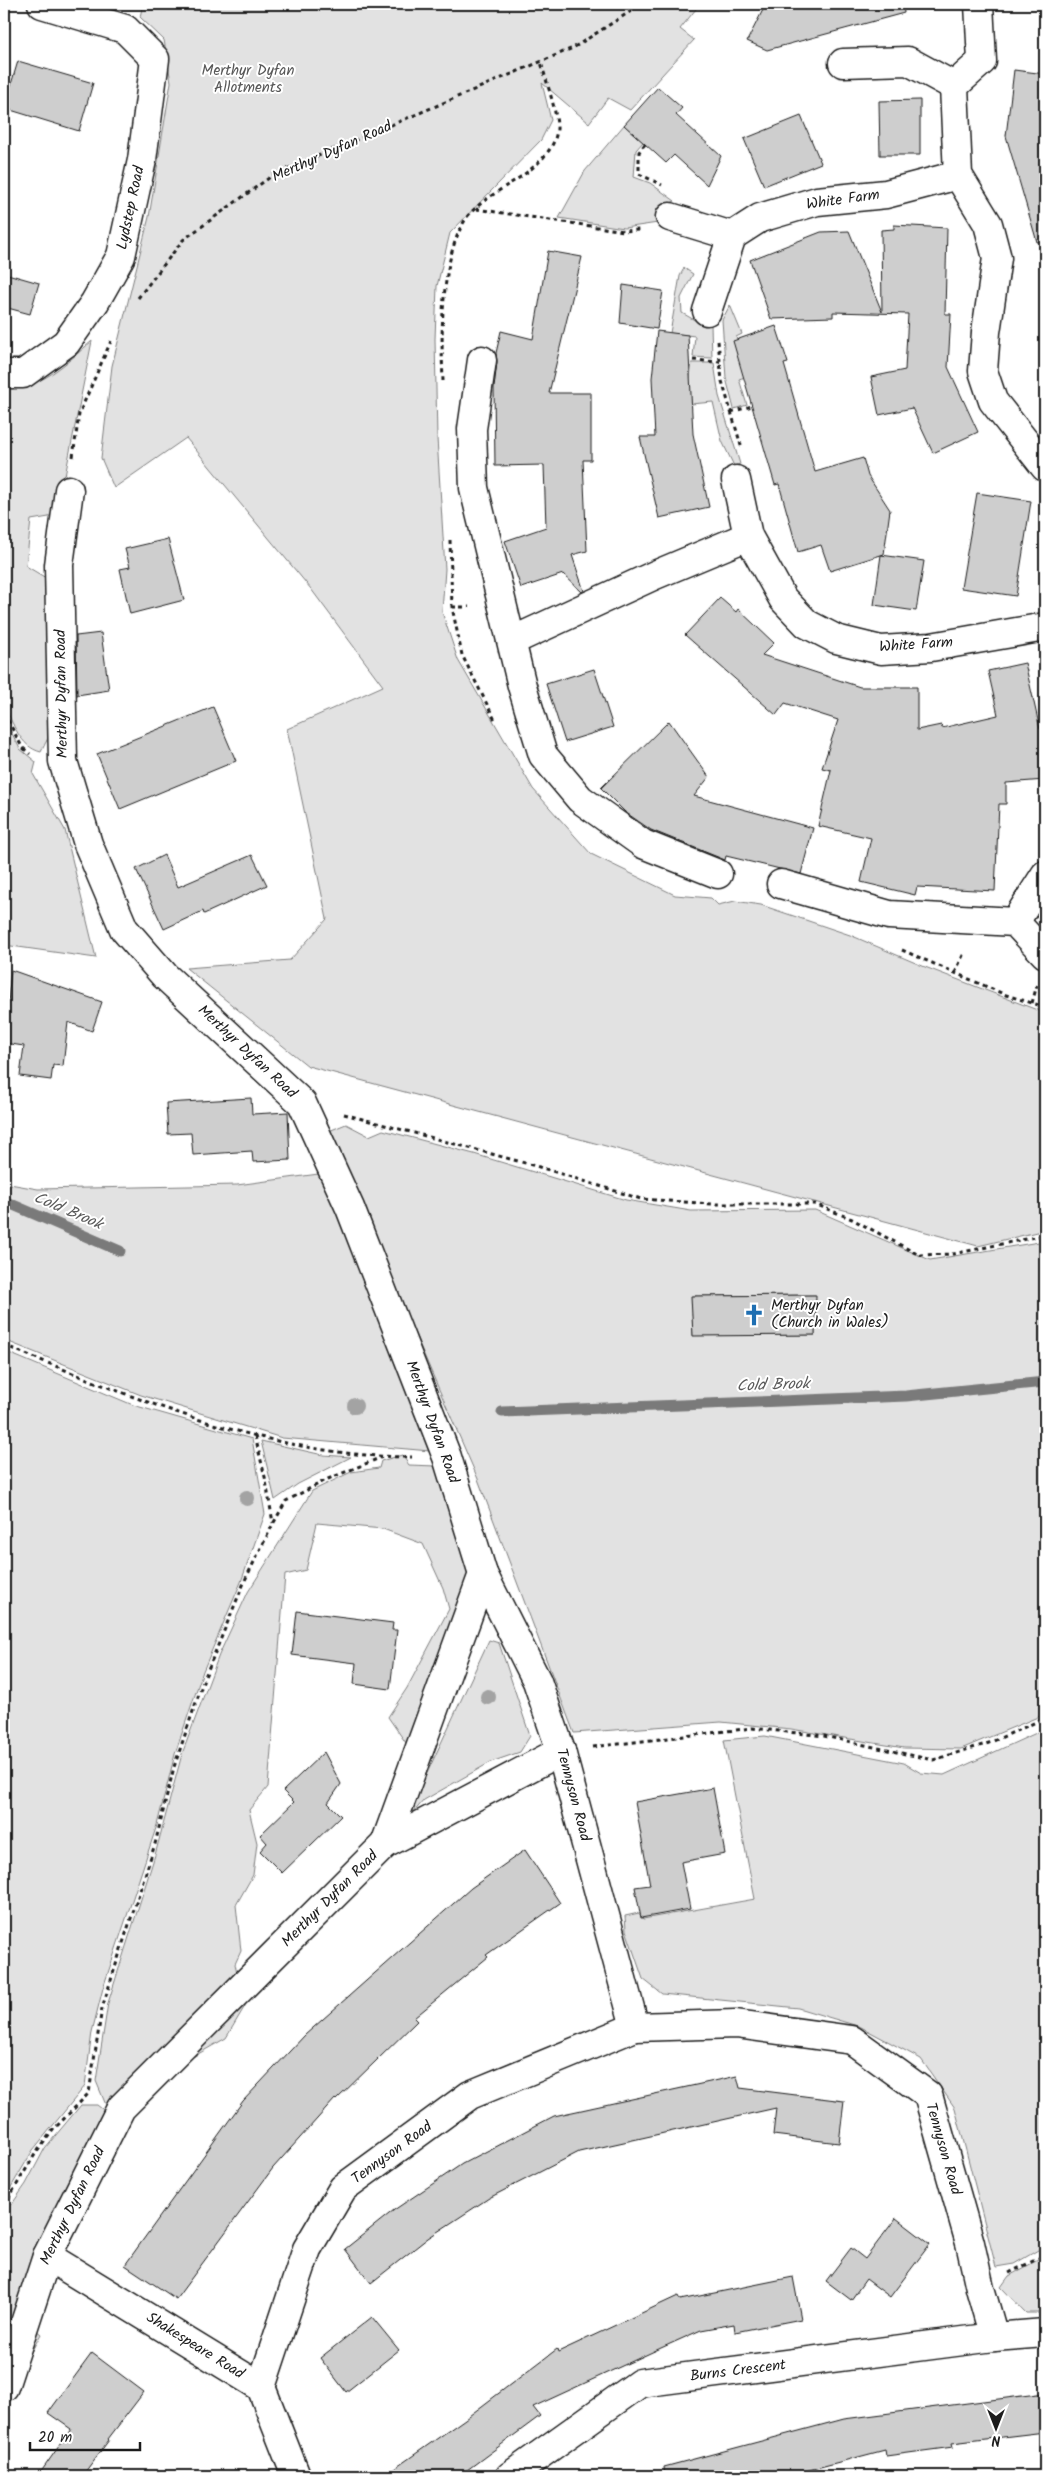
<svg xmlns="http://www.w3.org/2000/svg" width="1049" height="2480" font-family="Kalam,sans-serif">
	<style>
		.green { fill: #e2e2e2; stroke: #7f7f7f; fill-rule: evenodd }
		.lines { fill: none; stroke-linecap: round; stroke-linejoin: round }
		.stream { stroke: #7a7a7a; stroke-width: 11 }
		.building { fill: #cecece; stroke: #1c1c1c }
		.minor-casing { stroke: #1c1c1c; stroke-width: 31 }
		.path { stroke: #1c1c1c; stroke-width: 3; stroke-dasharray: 4 4; stroke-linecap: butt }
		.minor { stroke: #fff; stroke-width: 28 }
		.tree { fill: #a3a3a3 }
		.labels { text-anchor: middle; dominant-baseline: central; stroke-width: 4; stroke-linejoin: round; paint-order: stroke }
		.park-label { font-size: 15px; fill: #575757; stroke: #fff }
		.street-label { font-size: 15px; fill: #1c1c1c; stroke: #fff }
		.poi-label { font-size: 15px; fill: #1c1c1c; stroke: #fff; text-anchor: start }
		.water-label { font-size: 16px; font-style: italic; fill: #5a5a5a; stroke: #fff }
	</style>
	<rect width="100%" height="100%" fill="#fff"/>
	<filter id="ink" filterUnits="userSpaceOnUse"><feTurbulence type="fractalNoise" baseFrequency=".02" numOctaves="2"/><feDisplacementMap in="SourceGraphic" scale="10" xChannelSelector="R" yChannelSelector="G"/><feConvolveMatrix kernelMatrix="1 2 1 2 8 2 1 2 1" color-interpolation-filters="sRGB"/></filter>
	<g filter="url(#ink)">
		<g class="green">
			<path d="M 143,4 L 700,4 L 680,29 L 694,40 L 630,110 L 608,98 L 589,123 L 542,83 L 551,120 L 541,140 L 450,233 L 437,286 L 435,339 L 437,438 L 445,569 L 442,612 L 458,660 L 533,789 L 591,854 L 675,895 L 711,898 L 718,905 L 735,901 L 761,905 L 850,935 L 925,967 L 1045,1013 L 1045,1230 L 978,1246 L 308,1066 L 186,968 L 290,960 L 327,919 L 287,729 L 383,686 L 311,589 L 186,438 L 114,488 L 101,458 L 112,366 L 149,217 L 171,82 L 164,40 L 140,17 Z"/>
			<path d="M 624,125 L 643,142 L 636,150 L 634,177 L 650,183 L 675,201 L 662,207 L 658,223 L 624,228 L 559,218 L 585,171 Z"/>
			<path d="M 684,268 L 693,274 L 681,298 L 682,313 L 698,322 L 711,325 L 712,358 L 693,357 L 695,336 L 670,333 L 680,276 Z"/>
			<path d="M 730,305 L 742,334 L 736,337 L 748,376 L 739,379 L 747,405 L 734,409 L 726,378 L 722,320 Z"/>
			<path d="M 92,341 L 61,496 L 49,517 L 31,520 L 26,566 L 46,578 L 50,734 L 41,752 C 20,747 13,723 4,705 L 4,389 C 40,390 66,363 92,341 Z"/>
			<path d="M 692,363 L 714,363 L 719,396 L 740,464 L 734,466 L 722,441 L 713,402 L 691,404 L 689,383 Z"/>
			<path d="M 4,718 L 20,749 L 36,762 L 33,774 L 65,830 L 96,958 L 4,945 Z"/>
			<path d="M 346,1124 L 369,1136 L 383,1130 L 474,1154 L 626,1200 L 691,1211 L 815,1210 L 930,1260 L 1045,1241 L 1045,1714 L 961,1749 L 904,1748 L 791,1729 L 721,1722 L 574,1733 L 478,1479 L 344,1171 L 329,1131 ZM 815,1295 L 815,1335 L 693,1335 L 692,1296 Z"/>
			<path d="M 326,1173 L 430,1451 L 282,1438 L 141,1395 L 4,1340 L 4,1183 L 38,1189 L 237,1185 Z"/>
			<path d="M 4,1351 L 133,1405 L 252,1439 L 265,1514 L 241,1582 L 203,1671 L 175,1754 L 157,1825 L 103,1988 L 92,2032 L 85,2086 L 33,2150 L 4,2199 Z"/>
			<path d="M 261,1441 L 323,1455 L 351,1457 L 298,1484 L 275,1500 Z"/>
			<path d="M 402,1455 L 409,1465 L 436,1466 L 481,1571 L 428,1740 L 406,1743 L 388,1717 L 407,1688 L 449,1609 L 443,1588 L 423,1544 L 383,1529 L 317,1523 L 306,1570 L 285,1575 L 268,1787 L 249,1810 L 257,1843 L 253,1875 L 236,1905 L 241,1951 L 235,1964 L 245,2006 L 226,2038 L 170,2070 L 131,2103 L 106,2105 L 96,2081 L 108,2003 L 155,1855 L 182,1754 L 219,1655 L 248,1592 L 312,1491 L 351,1472 L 379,1468 L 381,1461 Z"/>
			<path d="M 489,1640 L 499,1643 L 530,1736 L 520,1752 L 491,1762 L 424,1800 L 412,1814 L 408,1814 Z"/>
			<path d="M 1045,1729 L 1045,2246 L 1014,2264 L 996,2267 L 955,2108 L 921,2059 L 861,2027 L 798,2008 L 662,1994 L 643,1979 L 626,1930 L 625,1916 L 639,1913 L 643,1919 L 755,1899 L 724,1740 L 765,1736 L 904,1763 L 921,1773 L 944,1775 Z"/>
			<path d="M 81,2105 L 97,2105 L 111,2116 L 83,2154 L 80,2183 L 17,2315 L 41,2334 L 18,2376 L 4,2385 L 4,2204 L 12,2204 L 26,2184 L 45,2148 Z"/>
			<path d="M 1045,2256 L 1045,2313 L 1026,2313 L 1001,2287 L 1009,2276 Z"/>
		</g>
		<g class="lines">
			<g class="stream">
				<path d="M 4,1201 L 120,1251"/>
				<path d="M 502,1412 L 906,1396 L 1045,1382"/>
			</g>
		</g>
		<g class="building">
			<path d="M 766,4 L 903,4 L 904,13 L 767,50 L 747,41 Z"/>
			<path d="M 18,61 L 93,83 L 79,131 L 4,108 Z"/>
			<path d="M 1014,70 L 1045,74 L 1045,241 L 1037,242 L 1006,136 Z"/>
			<path d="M 658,87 L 682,108 L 676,115 L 721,156 L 707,185 L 674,155 L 666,163 L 624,125 Z"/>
			<path d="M 920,100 L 920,155 L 880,155 L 879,101 Z"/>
			<path d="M 801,116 L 821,163 L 764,186 L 744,139 Z"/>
			<path d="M 894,225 L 947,228 L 945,314 L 951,314 L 948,367 L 978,432 L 933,453 L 912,408 L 879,415 L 871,377 L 905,370 L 908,314 L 833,312 L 833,317 L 771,319 L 750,260 L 821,232 L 849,231 L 882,312 L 881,230 L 894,229 Z"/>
			<path d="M 548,251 L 582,257 L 549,393 L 591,393 L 591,460 L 583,460 L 587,551 L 572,555 L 584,591 L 582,592 L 563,574 L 521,588 L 505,541 L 546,527 L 544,465 L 495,466 L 494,388 L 497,362 L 496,353 L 501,331 L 533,339 Z"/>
			<path d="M 4,273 L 39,283 L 30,314 L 4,307 Z"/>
			<path d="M 623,285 L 663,291 L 657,329 L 620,323 Z"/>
			<path d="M 776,326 L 788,363 L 784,364 L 815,472 L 863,458 L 868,476 L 890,510 L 884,554 L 830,571 L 821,545 L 798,552 L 779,484 L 775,485 L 733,341 Z"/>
			<path d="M 657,331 L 688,335 L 693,434 L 709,507 L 659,518 L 640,437 L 655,437 L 652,378 Z"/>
			<path d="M 977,493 L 1031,501 L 1016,596 L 961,588 Z"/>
			<path d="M 168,539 L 184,600 L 130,614 L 120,569 L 130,567 L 125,549 Z"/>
			<path d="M 881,555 L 924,561 L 916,611 L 874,605 Z"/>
			<path d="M 720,598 L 736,612 L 738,609 L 774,643 L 762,655 L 860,687 L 917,687 L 917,730 L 941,725 L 942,728 L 998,715 L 988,671 L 1025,663 L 1040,729 L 1045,729 L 1045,780 L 1006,783 L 1006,804 L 999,804 L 995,891 L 917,887 L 915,895 L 861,882 L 871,838 L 818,826 L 831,770 L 822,768 L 838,720 L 785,703 L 776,715 L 685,635 Z"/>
			<path d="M 101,633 L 109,690 L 77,695 L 76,636 Z"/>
			<path d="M 594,669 L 613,727 L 565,742 L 546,684 Z"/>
			<path d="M 213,707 L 236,761 L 120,809 L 97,754 Z"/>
			<path d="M 669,721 L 709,777 L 694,796 L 813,828 L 801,874 L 726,856 L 725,860 L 651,830 L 625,812 L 601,788 Z"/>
			<path d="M 164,855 L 178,887 L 252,855 L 267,885 L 204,914 L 203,911 L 164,929 L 136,869 Z"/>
			<path d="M 11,970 L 102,1002 L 92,1031 L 68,1022 L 63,1066 L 53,1065 L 51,1080 L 20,1076 L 24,1046 L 4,1043 Z"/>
			<path d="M 251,1098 L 252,1114 L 288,1112 L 290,1160 L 253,1162 L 252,1151 L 193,1155 L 191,1133 L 168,1134 L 166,1103 Z"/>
			<path d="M 816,1295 L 815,1335 L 693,1336 L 691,1296 Z"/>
			<path d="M 297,1611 L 393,1623 L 392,1630 L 397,1630 L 390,1689 L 354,1684 L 356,1663 L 292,1655 Z"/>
			<path d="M 324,1752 L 341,1784 L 328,1803 L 341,1816 L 282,1873 L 260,1851 L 267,1843 L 260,1835 L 294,1802 L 283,1791 Z"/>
			<path d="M 713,1788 L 725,1854 L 681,1862 L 690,1909 L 641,1918 L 635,1887 L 650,1885 L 635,1802 Z"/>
			<path d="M 525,1850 L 560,1903 L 486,1955 L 488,1957 L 414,2018 L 417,2021 L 336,2100 L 335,2099 L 273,2168 L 176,2299 L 125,2265 L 243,2101 L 305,2035 L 471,1888 Z"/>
			<path d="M 737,2076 L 740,2088 L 844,2101 L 839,2143 L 773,2135 L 776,2108 L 579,2152 L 489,2198 L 428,2238 L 371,2283 L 345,2249 L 394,2210 L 462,2164 L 554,2116 Z"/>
			<path d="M 896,2218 L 930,2244 L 890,2297 L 866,2279 L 851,2300 L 826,2281 L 851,2248 L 865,2259 Z"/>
			<path d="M 793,2277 L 801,2319 L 735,2332 L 734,2324 L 701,2330 L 661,2348 L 533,2407 L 540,2416 L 459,2476 L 384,2476 L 465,2419 L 557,2349 L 558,2352 L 678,2296 L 680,2300 Z"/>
			<path d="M 372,2317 L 399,2350 L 346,2392 L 320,2358 Z"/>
			<path d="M 92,2353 L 144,2392 L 108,2439 L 109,2440 L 82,2476 L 38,2476 L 71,2429 L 48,2413 Z"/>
			<path d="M 1045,2393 L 1045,2432 L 952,2443 L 953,2447 L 886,2456 L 885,2450 L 786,2476 L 665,2476 L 664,2467 L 844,2419 Z"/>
		</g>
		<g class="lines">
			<g class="minor-casing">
				<g id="minor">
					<path d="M 979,4 L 982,61 L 954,86 L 958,175 L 988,224 L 997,258 L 986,332 L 983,371 L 993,401 L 1045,467"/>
					<path d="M 843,63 L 908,61 L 954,86"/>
					<path d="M 670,217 L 732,236"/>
					<path d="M 707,311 L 732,236 L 760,218 L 817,201 L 886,194 L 958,175"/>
					<path d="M 482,360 L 472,429 L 474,488 L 522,686 L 543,755 L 580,799 L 643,844 L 718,874"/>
					<path d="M 4,374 L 23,374 L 66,343 L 95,302 L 121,256 L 142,160 L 155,59 L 125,29 L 42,4"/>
					<path d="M 736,480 L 748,536 L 783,599 L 807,624 L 836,639 L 881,650 L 931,647 L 1045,627"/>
					<path d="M 512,641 L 655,575 L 748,536"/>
					<path d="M 781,884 L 889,915 L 1015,922 L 1045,954"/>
					<path d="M 1015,922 L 1045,875"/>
					<path d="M 483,1574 L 537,1681 L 561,1751 L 635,2027 L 736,2024 L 852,2040 L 928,2095 L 970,2243 L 980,2288 L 994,2337 L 1045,2333"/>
					<path d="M 385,1844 L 561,1751"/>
					<path d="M 47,2256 L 261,2387 L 296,2476"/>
					<path d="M 4,2387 L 47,2256 L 121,2108 L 385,1844 L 483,1574 L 447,1457 L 350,1208 L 302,1103 L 165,976 L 124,929 L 88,844 L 63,761 L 59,565 L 69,490"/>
					<path d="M 261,2387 L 307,2249 L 343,2188 L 470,2095 L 635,2027"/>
					<path d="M 510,2476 L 640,2383 L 994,2337"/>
				</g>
			</g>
			<g class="path">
				<path d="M 645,144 L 639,152 L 639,174 L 662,185"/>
				<path d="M 476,209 L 624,231 L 640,230"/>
				<path d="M 138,298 L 183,240 L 273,175 L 573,48 L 642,4"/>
				<path d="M 718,341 L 722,381 L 742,449"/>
				<path d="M 693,360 L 720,362"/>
				<path d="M 443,381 C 441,335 440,257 467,217 C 474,207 495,193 506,186 C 526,174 555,155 557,129 C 558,115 545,77 541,62"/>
				<path d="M 731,412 L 752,406"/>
				<path d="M 73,457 L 79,414 L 111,341"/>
				<path d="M 450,540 L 452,607 L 462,655 L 496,722"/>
				<path d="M 452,607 L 469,607"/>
				<path d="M 4,713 L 22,747 L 30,754"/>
				<path d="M 902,950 L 1006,995 L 1045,1007"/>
				<path d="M 955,973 L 964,953"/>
				<path d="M 1032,1003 L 1037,985"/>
				<path d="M 344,1114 L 536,1166 L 641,1199 L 712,1204 L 815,1204 L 852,1219 L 919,1255 L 953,1254 L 1045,1235"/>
				<path d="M 4,1345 C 133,1398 270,1457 412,1457"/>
				<path d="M 255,1436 L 266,1481 L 273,1523"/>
				<path d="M 593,1747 L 752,1728 L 824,1736 L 933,1760 L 989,1743 L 1045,1718"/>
				<path d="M 4,2206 L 34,2156 L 53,2130 L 89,2093 L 102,2008 L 155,1844 L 174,1767 L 204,1679 L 246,1578 L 273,1524 L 286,1501 L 328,1479 L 382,1457"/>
				<path d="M 1009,2273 L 1045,2255"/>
			</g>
			<use href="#minor" class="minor"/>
		</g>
		<g class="tree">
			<circle cx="355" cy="1406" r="8"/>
			<circle cx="247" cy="1498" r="8"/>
			<circle cx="488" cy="1697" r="8"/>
		</g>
	</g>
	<defs>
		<g id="church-bare" transform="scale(1.725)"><path d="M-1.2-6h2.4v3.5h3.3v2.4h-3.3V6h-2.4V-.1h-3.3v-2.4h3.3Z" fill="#1f6fb2" stroke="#fff" stroke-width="2.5" paint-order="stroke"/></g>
	</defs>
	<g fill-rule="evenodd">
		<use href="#church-bare" x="754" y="1315"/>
	</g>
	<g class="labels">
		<g class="park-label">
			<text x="248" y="71">Merthyr Dyfan<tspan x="248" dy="17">Allotments</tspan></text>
		</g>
		<g class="street-label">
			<text transform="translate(332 152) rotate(-24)">Merthyr Dyfan Road</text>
			<text transform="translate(843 200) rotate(-8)">White Farm</text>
			<text transform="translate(131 208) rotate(-78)">Lydstep Road</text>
			<text transform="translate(916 645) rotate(-4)">White Farm</text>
			<text transform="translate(62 694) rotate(-91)">Merthyr Dyfan Road</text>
			<text transform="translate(247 1052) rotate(43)">Merthyr Dyfan Road</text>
			<text transform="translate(432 1422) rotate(70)">Merthyr Dyfan Road</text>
			<text transform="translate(573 1795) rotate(75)">Tennyson Road</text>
			<text transform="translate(330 1899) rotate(-45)">Merthyr Dyfan Road</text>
			<text transform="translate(943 2149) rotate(74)">Tennyson Road</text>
			<text transform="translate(392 2153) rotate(-36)">Tennyson Road</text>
			<text transform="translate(73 2206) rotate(-64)">Merthyr Dyfan Road</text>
			<text transform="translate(195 2346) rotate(32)">Shakespeare Road</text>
			<text transform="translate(738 2371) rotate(-7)">Burns Crescent</text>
		</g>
		<g class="poi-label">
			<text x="771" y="1306">Merthyr Dyfan<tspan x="771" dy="17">(Church in Wales)</tspan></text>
		</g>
		<g class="water-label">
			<text transform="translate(68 1211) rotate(23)">Cold Brook</text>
			<text transform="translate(773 1385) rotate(-2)">Cold Brook</text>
		</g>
	</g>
	<rect width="1049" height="2480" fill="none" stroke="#fff" stroke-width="20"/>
	<rect x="10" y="10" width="1029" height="2460" fill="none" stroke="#1c1c1c" stroke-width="2" filter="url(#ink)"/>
	<g transform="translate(996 2428) rotate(180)" stroke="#ffffff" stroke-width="4" paint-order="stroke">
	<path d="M0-4L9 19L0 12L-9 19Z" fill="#1c1c1c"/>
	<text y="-8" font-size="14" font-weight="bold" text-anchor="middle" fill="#1c1c1c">N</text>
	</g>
	<path d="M30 2442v8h110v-8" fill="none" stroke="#1c1c1c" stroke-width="2.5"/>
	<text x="38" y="2442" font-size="15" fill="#1c1c1c" stroke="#ffffff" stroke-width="4" paint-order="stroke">20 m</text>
</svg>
